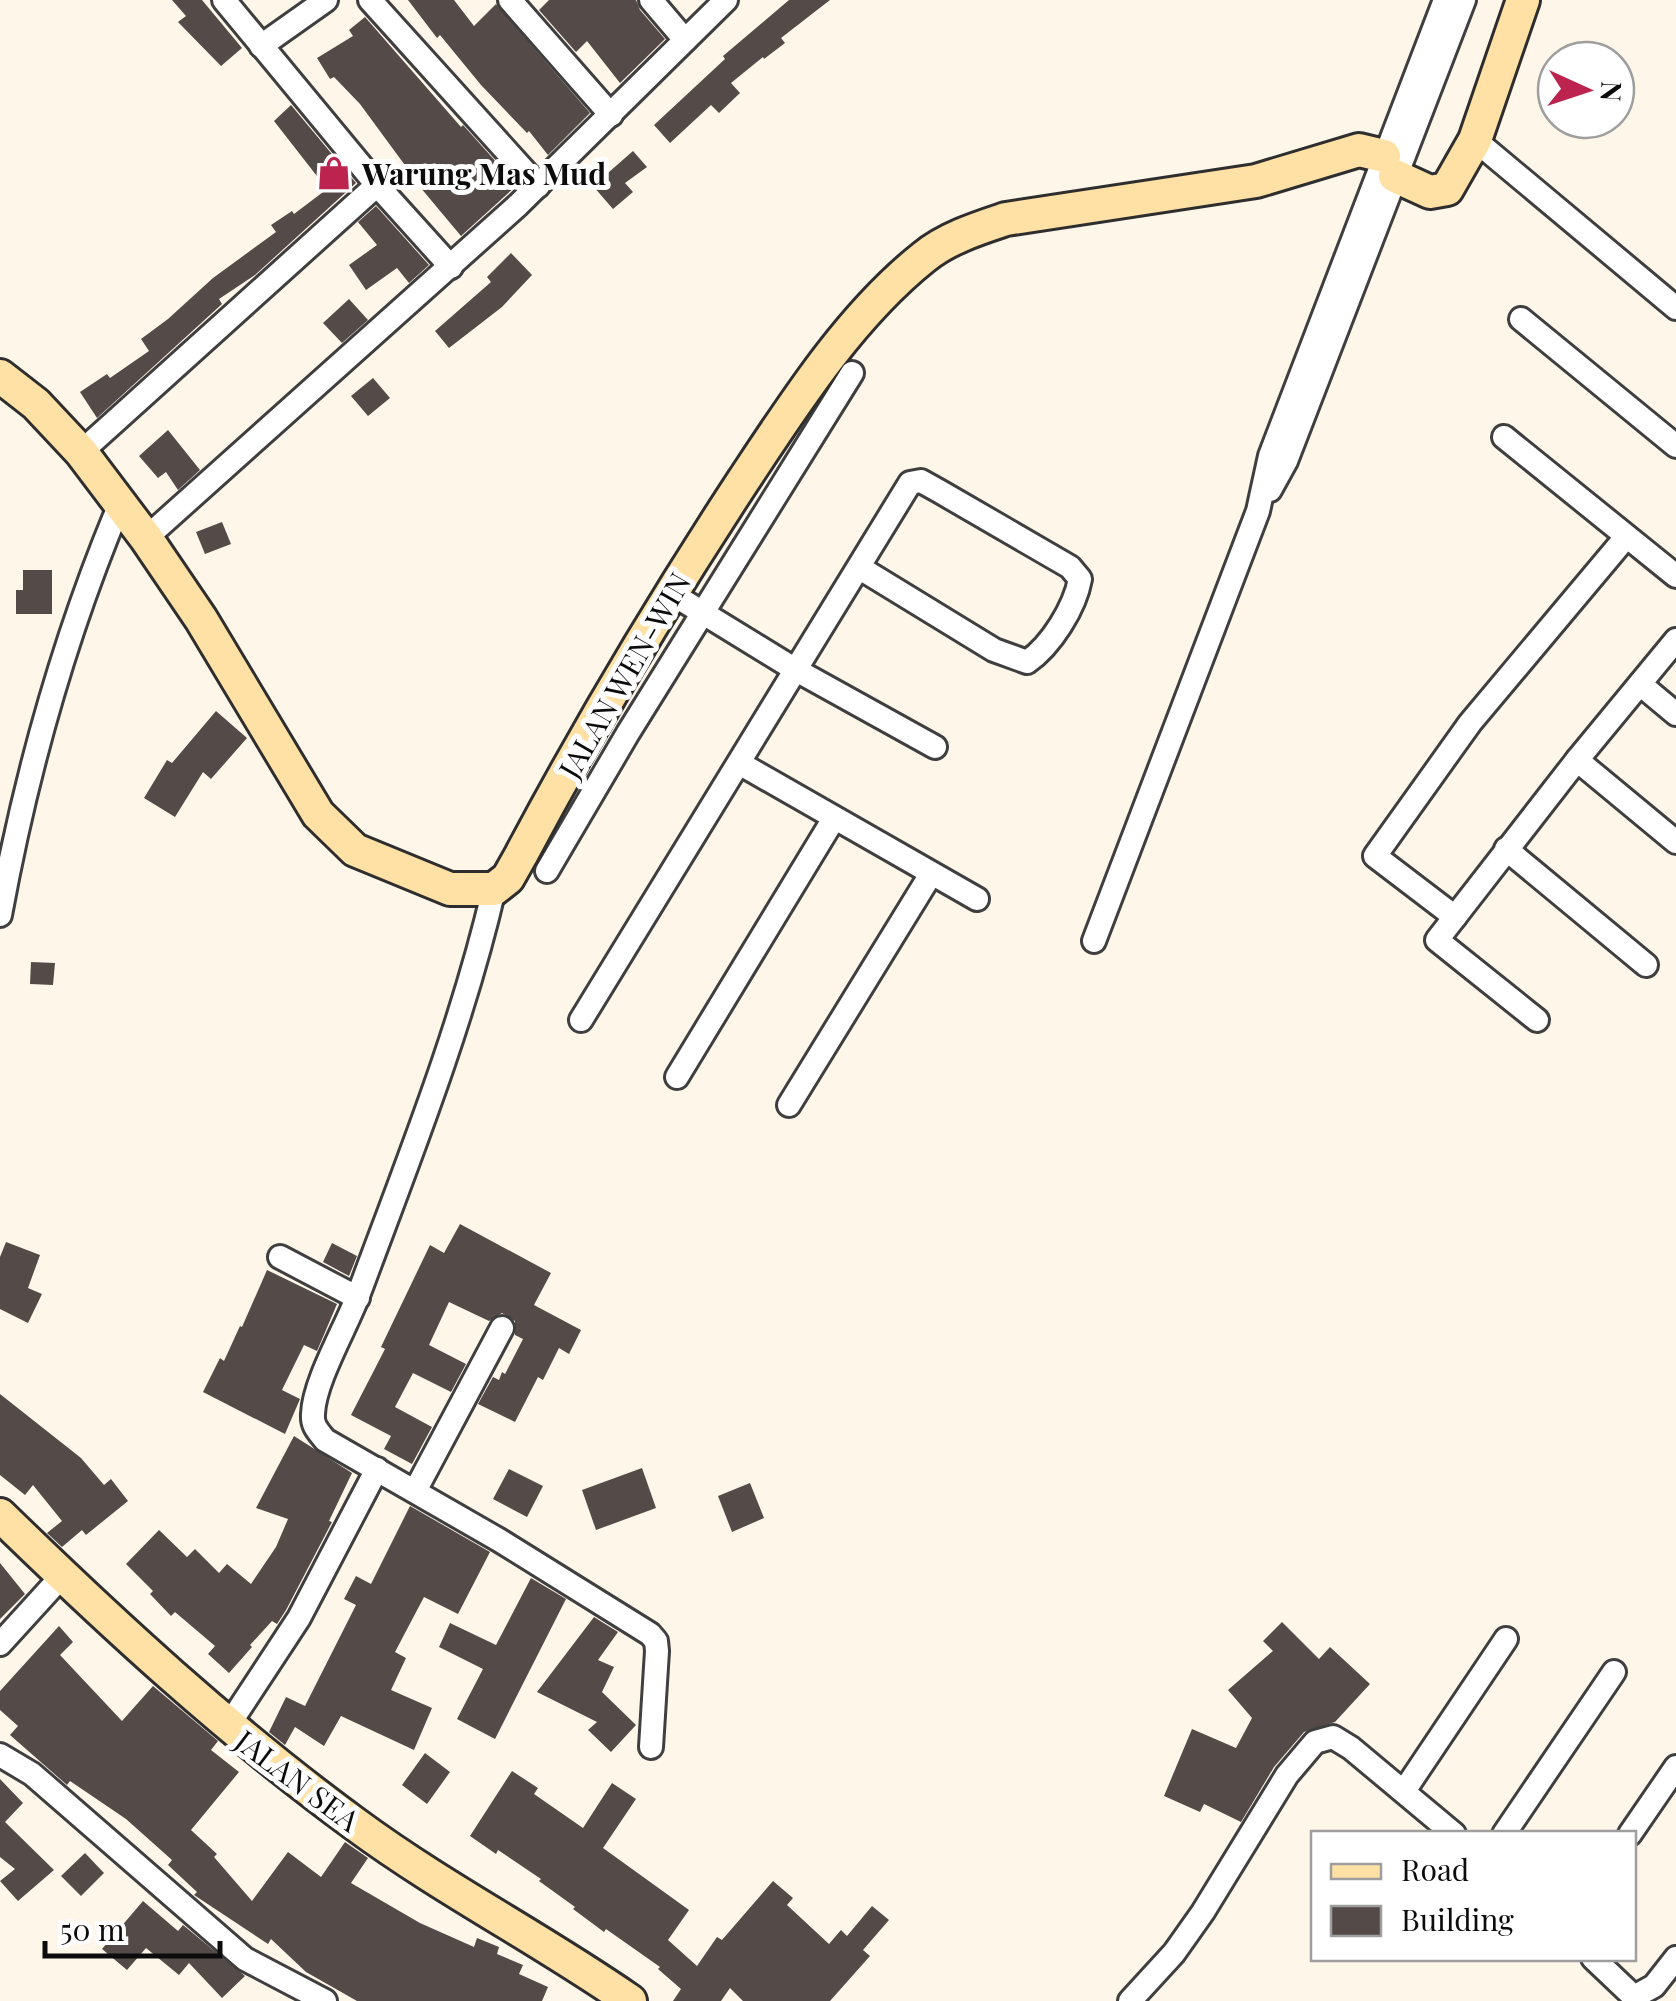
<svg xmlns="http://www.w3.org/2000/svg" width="1676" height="2001" font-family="'Playfair Display',serif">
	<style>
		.building { fill: #544a48 }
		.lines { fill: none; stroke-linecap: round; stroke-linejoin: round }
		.street-casing { stroke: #3f3f3f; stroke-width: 28 }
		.secondary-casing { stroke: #2e2e2e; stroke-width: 38 }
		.street { stroke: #fff; stroke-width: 22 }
		.secondary { stroke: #ffe0a5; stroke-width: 32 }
		.labels { text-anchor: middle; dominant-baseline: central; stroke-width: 10; stroke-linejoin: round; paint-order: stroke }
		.poi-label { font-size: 30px; font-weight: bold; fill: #0c0c0c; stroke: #fff; text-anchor: start }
		.street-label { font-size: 30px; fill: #0c0c0c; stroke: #fff }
	</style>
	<rect width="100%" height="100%" fill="#fff6ea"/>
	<g class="building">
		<path d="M 172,0 L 202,0 L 242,48 L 221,66 L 178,22 L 186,16 Z"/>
		<path d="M 408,0 L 454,0 L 474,26 L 496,4 L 590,113 L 548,155 L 529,131 L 527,133 L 481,85 L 440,35 L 437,38 Z"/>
		<path d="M 549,0 L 636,0 L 640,10 L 665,39 L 620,83 L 587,41 L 576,52 L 539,10 Z"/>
		<path d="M 789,0 L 830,0 L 781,38 L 785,43 L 764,59 L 763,57 L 731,83 L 740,93 L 719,113 L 711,105 L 670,143 L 654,125 L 725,59 L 723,56 Z"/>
		<path d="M 365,17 L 461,127 L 463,125 L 517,185 L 461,236 L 405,169 L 407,168 L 360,104 L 334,77 L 330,79 L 317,58 L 353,36 L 349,30 Z"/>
		<path d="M 291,105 L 356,183 L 255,275 L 219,299 L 222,304 L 97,418 L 80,392 L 107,374 L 110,378 L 149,351 L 141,339 L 168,319 L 213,278 L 276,232 L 271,225 L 292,211 L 294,214 L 327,189 L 274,121 Z"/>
		<path d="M 633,151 L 647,167 L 625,183 L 633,192 L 613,209 L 593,186 Z"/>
		<path d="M 376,206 L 429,265 L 409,283 L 397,268 L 366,290 L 349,265 L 377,245 L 358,222 Z"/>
		<path d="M 511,253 L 532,275 L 502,307 L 449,348 L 435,331 L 491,282 L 487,277 Z"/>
		<path d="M 349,299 L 368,320 L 342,343 L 323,323 Z"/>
		<path d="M 373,378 L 390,398 L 368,416 L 351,396 Z"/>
		<path d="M 168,430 L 200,470 L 178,490 L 166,472 L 158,478 L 139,456 Z"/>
		<path d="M 222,522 L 231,544 L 205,554 L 196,532 Z"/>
		<path d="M 23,570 L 52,570 L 52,614 L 16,614 L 16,590 L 23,590 Z"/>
		<path d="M 216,711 L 247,738 L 211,779 L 203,772 L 175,817 L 144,798 L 167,760 L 172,763 Z"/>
		<path d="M 31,962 L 55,963 L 53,985 L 30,984 Z"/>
		<path d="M 460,1224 L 551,1273 L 534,1305 L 581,1330 L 569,1354 L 559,1348 L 543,1380 L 538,1377 L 515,1422 L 478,1404 L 493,1377 L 499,1380 L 502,1372 L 505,1374 L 523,1339 L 515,1335 L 515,1321 L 502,1313 L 489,1321 L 449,1302 L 429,1345 L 466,1364 L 451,1392 L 413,1373 L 395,1407 L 432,1427 L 412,1464 L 384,1449 L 391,1436 L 351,1415 L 385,1349 L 381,1347 L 430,1245 L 444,1253 Z"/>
		<path d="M 6,1242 L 40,1255 L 28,1288 L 42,1294 L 28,1323 L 0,1309 L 0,1257 Z"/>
		<path d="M 332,1243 L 357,1256 L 349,1276 L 323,1262 Z"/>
		<path d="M 267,1270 L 337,1304 L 317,1351 L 304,1345 L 282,1390 L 300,1399 L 285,1434 L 203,1392 L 220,1358 L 224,1361 L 240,1326 L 242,1327 Z"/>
		<path d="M 0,1394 L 81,1458 L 104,1485 L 111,1479 L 128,1501 L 86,1535 L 82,1530 L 62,1547 L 47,1533 L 62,1521 L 33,1485 L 25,1495 L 0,1475 Z"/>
		<path d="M 294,1436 L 352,1473 L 329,1521 L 332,1522 L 286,1610 L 277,1624 L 272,1621 L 250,1645 L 252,1647 L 229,1673 L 208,1654 L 215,1646 L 175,1612 L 171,1616 L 150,1594 L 153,1591 L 126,1564 L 159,1530 L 187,1557 L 195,1549 L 219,1573 L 227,1564 L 251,1584 L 276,1547 L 288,1519 L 256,1508 Z"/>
		<path d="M 642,1468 L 656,1508 L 596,1530 L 582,1490 Z"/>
		<path d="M 509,1469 L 543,1486 L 527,1517 L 493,1499 Z"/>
		<path d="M 750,1483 L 764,1518 L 732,1532 L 718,1496 Z"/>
		<path d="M 410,1506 L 490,1552 L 458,1614 L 424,1597 L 395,1652 L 406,1658 L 391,1690 L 432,1708 L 414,1750 L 341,1716 L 324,1746 L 295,1727 L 285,1745 L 269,1732 L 286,1697 L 305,1706 L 356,1605 L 344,1599 L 356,1576 L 371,1584 Z"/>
		<path d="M 0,1563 L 25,1594 L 0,1619 Z"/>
		<path d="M 531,1578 L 566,1599 L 495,1739 L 457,1719 L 483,1669 L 439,1647 L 450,1623 L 496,1645 Z"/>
		<path d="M 594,1617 L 618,1632 L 598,1660 L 614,1667 L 602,1692 L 636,1725 L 611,1752 L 588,1730 L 597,1722 L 537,1692 Z"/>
		<path d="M 1282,1622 L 1319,1659 L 1330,1647 L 1370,1684 L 1335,1722 L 1304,1732 L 1274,1767 L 1241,1822 L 1204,1804 L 1200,1812 L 1164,1796 L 1192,1729 L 1236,1748 L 1252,1718 L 1228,1690 L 1273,1651 L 1263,1641 Z"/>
		<path d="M 59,1626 L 73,1642 L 60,1655 L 122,1721 L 153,1686 L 218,1741 L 211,1750 L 239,1772 L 191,1830 L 217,1854 L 214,1857 L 252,1901 L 288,1852 L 321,1877 L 345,1842 L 368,1858 L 351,1883 L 420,1923 L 474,1947 L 477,1938 L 499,1947 L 497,1954 L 523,1965 L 519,1974 L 548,1987 L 542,2001 L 357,2001 L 306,1972 L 271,1939 L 268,1944 L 194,1895 L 197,1892 L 168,1865 L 172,1860 L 126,1819 L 70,1781 L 67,1785 L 10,1735 L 18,1726 L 0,1710 L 0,1691 Z"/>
		<path d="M 425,1753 L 450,1772 L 427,1804 L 402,1785 Z"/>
		<path d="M 512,1771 L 538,1788 L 534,1794 L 583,1828 L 612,1783 L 636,1799 L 603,1848 L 689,1910 L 668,1940 L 697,1966 L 717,1937 L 722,1940 L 773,1881 L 793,1898 L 787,1905 L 829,1944 L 841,1930 L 847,1936 L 872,1906 L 889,1920 L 863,1950 L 870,1956 L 830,2001 L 743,2001 L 730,1988 L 721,2001 L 673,2001 L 681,1989 L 658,1969 L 660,1967 L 606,1929 L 604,1932 L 573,1909 L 575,1907 L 539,1881 L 541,1879 L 498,1850 L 496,1854 L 470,1836 Z"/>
		<path d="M 0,1779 L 23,1803 L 5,1822 L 54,1870 L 18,1901 L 0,1881 L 15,1869 L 0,1857 Z"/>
		<path d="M 85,1853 L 104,1873 L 81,1896 L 61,1876 Z"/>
		<path d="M 143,1901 L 178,1931 L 183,1925 L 245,1976 L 222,1998 L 189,1963 L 179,1975 L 146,1948 L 127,1970 L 102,1949 Z"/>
	</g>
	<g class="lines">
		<g class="street-casing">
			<g id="street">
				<path d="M 224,0 L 377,185 L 451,267"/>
				<path d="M 370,0 L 538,186"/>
				<path d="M 510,0 L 611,115"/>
				<path d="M 651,0 L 685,40"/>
				<path d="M 261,46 L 326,0"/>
				<path d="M 1475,140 L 1676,308"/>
				<path d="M 1521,319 L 1676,446"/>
				<path d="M 1504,437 L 1676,576"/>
				<path d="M 81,452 L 377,185"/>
				<path d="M 1270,490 L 1286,461 L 1464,0"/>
				<path d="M 146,538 L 518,205 L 726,0"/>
				<path d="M 669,592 L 796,670 L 935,747"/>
				<path d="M 1640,684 L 1676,714"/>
				<path d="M 1577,760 L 1676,842"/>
				<path d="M 739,763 L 977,899"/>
				<path d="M 1506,849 L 1646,965"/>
				<path d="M 547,871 L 628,733 L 852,373"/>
				<path d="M 494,889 C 462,1027 408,1161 359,1293 C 347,1326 314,1381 313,1414 C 312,1426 318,1431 325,1440 L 499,1540 L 650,1634 L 656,1641 L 657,1651 L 651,1747"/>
				<path d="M 0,915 C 26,773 64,637 120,504"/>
				<path d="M 1455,917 L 1375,856 L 1470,723 L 1626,537"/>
				<path d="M 1094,941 L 1258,511 L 1270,456 L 1445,0"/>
				<path d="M 581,1020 L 910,483 L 921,481 L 939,491 L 1070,567 L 1080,579 C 1075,607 1051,646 1027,662 L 994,650 L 860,568"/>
				<path d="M 1537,1020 L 1437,940 L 1577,760 L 1676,640"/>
				<path d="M 677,1077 L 833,820"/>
				<path d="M 789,1105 L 931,874"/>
				<path d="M 280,1257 L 358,1298"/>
				<path d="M 415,1491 L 502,1328"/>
				<path d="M 0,1644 L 62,1576"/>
				<path d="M 228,1726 L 299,1618 L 377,1469"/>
				<path d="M 0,1755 L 32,1774 L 245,1959 L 325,2001"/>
				<path d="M 1404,1791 L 1506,1639"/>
				<path d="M 1504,1834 L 1614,1672"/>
				<path d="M 1630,1834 L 1676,1767"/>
				<path d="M 1593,1958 L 1634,1997 L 1654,1986 L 1676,1958"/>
				<path d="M 1130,2001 L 1174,1953 L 1203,1912 L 1287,1775 L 1315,1742 L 1333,1737 L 1351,1748 L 1454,1834"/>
			</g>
		</g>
		<g class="secondary-casing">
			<g id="secondary">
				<path d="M 1395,176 L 1430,192 L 1447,189 L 1475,140 L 1523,0"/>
				<path d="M 0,376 L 36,404 L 81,452 L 146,538 L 201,619 L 318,814 L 355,850 L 450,889 L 494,889 L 508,878 L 521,855 C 589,727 663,603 743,481 C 794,404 850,316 924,257 C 947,238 979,228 1006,219 L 1256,181 L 1359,150 L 1384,156"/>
				<path d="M 0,1515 C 113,1625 228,1731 355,1824 C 443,1889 541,1939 630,2001"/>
			</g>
		</g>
		<use href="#street" class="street"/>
		<use href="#secondary" class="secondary"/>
	</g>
	<defs>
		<g id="shop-bare" transform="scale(2.7)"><path d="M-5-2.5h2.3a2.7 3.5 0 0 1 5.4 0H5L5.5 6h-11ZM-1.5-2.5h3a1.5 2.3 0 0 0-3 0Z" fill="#bc244f" stroke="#fff" stroke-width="2.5" paint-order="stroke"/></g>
	</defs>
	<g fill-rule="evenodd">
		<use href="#shop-bare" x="334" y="173"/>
	</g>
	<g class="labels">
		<g class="poi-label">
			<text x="362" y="173">Warung Mas Mud</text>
		</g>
		<g class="street-label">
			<text transform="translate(624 675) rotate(-60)">JALAN WEN-WIN</text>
			<text transform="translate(298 1780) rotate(37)">JALAN SEA</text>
		</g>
	</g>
	<rect x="1311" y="1831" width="325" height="130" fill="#ffffff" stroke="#9e9e9e" stroke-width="2.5"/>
	<rect x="1331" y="1864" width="50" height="15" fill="#ffe0a5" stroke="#9e9e9e" stroke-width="2.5"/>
	<text x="1401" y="1881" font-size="30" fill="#0c0c0c">Road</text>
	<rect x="1331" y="1906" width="50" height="30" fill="#544a48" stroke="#9e9e9e" stroke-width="2.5"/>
	<text x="1401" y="1931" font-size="30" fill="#0c0c0c">Building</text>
	<g transform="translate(1586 90) rotate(93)"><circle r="48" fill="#ffffff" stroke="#9e9e9e" stroke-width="2.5"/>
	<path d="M0-8L18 38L0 25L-18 38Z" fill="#bc244f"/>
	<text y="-15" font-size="28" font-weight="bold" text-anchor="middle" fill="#0c0c0c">N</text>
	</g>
	<path d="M45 1941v15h175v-15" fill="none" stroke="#0c0c0c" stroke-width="5"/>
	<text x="60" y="1941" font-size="30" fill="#0c0c0c" stroke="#ffffff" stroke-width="8" paint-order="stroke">50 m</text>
</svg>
